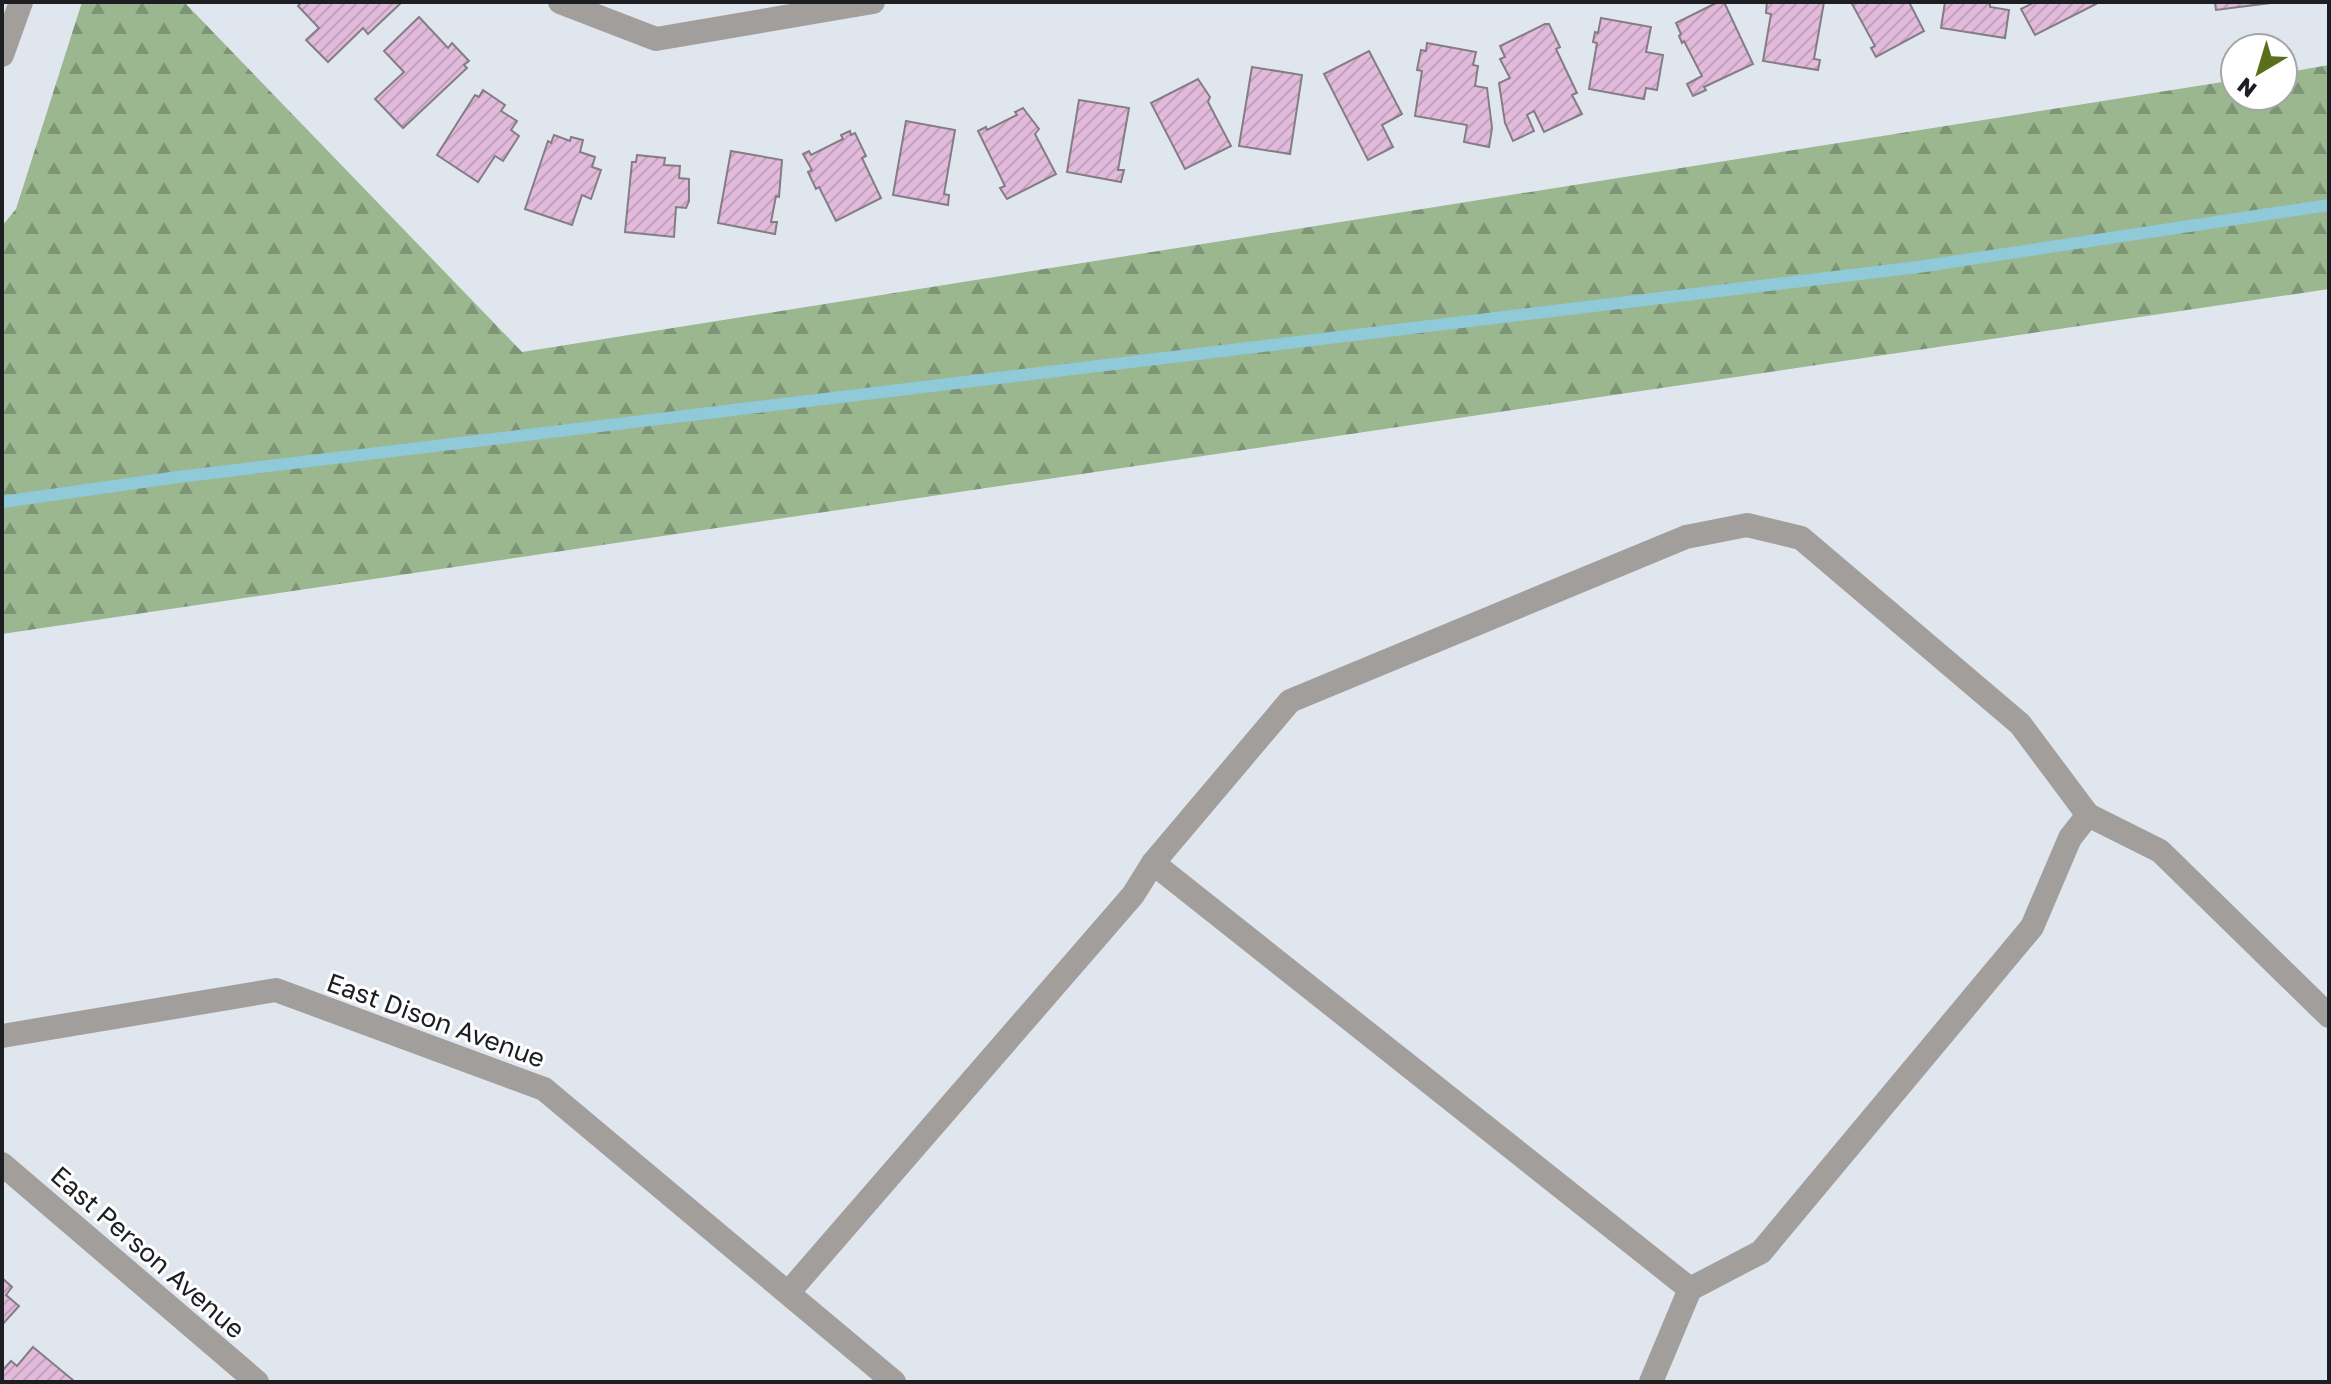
<svg xmlns="http://www.w3.org/2000/svg" width="2331" height="1384" font-family="'Golos Text',sans-serif">
	<style>
		.forest { fill: url(#forest-firs) }
		.lines { fill: none; stroke-linecap: round; stroke-linejoin: round }
		.stream { stroke: #90cad8; stroke-width: 12 }
		.building { fill: url(#building-hatch); stroke: #847d83; stroke-width: 2 }
		.minor { stroke: #a29e9b; stroke-width: 24 }
		.labels { text-anchor: middle; dominant-baseline: central; stroke-width: 6; stroke-linejoin: round; paint-order: stroke }
		.street-label { font-size: 26px; fill: #1c1e21; stroke: #fff }
	</style>
	<defs>
		<pattern id="forest-firs" width="22" height="20" patternUnits="userSpaceOnUse" patternTransform="scale(2)"><rect width="22" height="20" fill="#9ab790"/><path d="M5 1l3.5 6h-7zM16 11l3.5 6h-7z" fill="#7d9475"/></pattern>
		<pattern id="building-hatch" width="6" height="6" patternUnits="userSpaceOnUse" patternTransform="scale(2)"><rect width="6" height="6" fill="#e2bbdc"/><path d="M-1 1l2-2M0 6l6-6M5 7l2-2" fill="none" stroke="#c1a0bc"/></pattern>
	</defs>
	<rect width="100%" height="100%" fill="#e0e6ee"/>
	<path class="forest" d="M 82,2 L 184,2 L 522,352 L 2235,80 L 2235,96 L 2283,96 L 2283,73 L 2329,65 L 2329,289 L 2,634 L 2,226 L 16,209 Z"/>
	<g class="lines">
		<path class="stream" d="M 2,502 L 178,477 L 1918,267 L 2329,205"/>
	</g>
	<g class="building">
		<path d="M 302,2 L 402,2 L 368,34 L 363,28 L 328,62 L 306,40 L 319,28 L 298,6 Z"/>
		<path d="M 1718,2 L 1724,2 L 1753,64 L 1704,87 L 1706,90 L 1693,96 L 1687,84 L 1702,76 L 1684,41 L 1682,43 L 1679,36 L 1681,34 L 1676,23 Z"/>
		<path d="M 1767,2 L 1824,2 L 1814,59 L 1820,60 L 1818,70 L 1763,61 L 1771,14 L 1766,13 Z"/>
		<path d="M 1851,2 L 1909,2 L 1924,31 L 1876,57 L 1871,48 L 1875,46 Z"/>
		<path d="M 1945,2 L 1990,2 L 1990,7 L 2009,10 L 2005,38 L 1941,28 Z"/>
		<path d="M 2035,2 L 2095,2 L 2096,4 L 2035,35 L 2021,9 Z"/>
		<path d="M 2215,2 L 2270,2 L 2270,3 L 2216,10 Z"/>
		<path d="M 419,17 L 448,48 L 452,43 L 469,61 L 464,65 L 467,68 L 403,128 L 375,99 L 404,72 L 384,51 Z"/>
		<path d="M 1601,18 L 1651,27 L 1646,52 L 1663,55 L 1657,90 L 1646,88 L 1644,99 L 1589,89 L 1597,43 L 1593,42 L 1595,32 L 1598,33 Z"/>
		<path d="M 1545,24 L 1549,24 L 1560,47 L 1556,49 L 1577,93 L 1572,95 L 1582,114 L 1544,132 L 1534,111 L 1527,115 L 1534,131 L 1513,141 L 1505,123 L 1499,83 L 1510,78 L 1500,59 L 1505,57 L 1500,46 Z"/>
		<path d="M 1427,43 L 1476,52 L 1473,65 L 1478,66 L 1475,86 L 1487,88 L 1492,128 L 1489,147 L 1464,142 L 1467,125 L 1415,116 L 1422,71 L 1417,70 L 1421,50 L 1426,51 Z"/>
		<path d="M 1369,51 L 1402,114 L 1382,125 L 1393,147 L 1368,160 L 1324,74 Z"/>
		<path d="M 1252,67 L 1302,75 L 1290,154 L 1239,146 Z"/>
		<path d="M 1198,79 L 1210,97 L 1208,102 L 1231,146 L 1185,169 L 1151,103 Z"/>
		<path d="M 483,90 L 505,105 L 501,111 L 517,121 L 511,130 L 519,136 L 503,161 L 495,156 L 478,182 L 437,155 L 475,95 L 479,97 Z"/>
		<path d="M 1079,100 L 1129,108 L 1118,170 L 1124,170 L 1121,182 L 1067,172 Z"/>
		<path d="M 1023,108 L 1039,129 L 1035,134 L 1056,174 L 1007,199 L 1000,188 L 1005,186 L 978,131 L 986,127 L 987,130 L 1017,115 L 1015,112 Z"/>
		<path d="M 906,121 L 955,130 L 944,194 L 949,195 L 948,205 L 893,195 Z"/>
		<path d="M 850,131 L 851,135 L 855,133 L 866,156 L 862,158 L 881,198 L 836,221 L 819,187 L 816,189 L 808,172 L 812,170 L 803,154 L 809,151 L 811,155 L 843,139 L 841,135 Z"/>
		<path d="M 554,135 L 570,141 L 571,137 L 583,140 L 580,152 L 595,157 L 592,167 L 601,170 L 591,199 L 582,195 L 572,225 L 525,209 L 548,141 L 551,143 Z"/>
		<path d="M 731,151 L 782,160 L 779,197 L 776,196 L 771,222 L 777,222 L 775,234 L 718,223 Z"/>
		<path d="M 637,155 L 665,158 L 664,165 L 680,166 L 679,178 L 689,179 L 689,201 L 686,208 L 676,207 L 674,237 L 625,232 L 632,162 L 636,162 Z"/>
		<path d="M 2,1278 L 12,1287 L 6,1295 L 19,1306 L 2,1325 Z"/>
		<path d="M 33,1347 L 74,1381 L 73,1382 L 2,1382 L 2,1371 L 11,1361 L 17,1366 Z"/>
	</g>
	<g class="lines">
		<g class="minor">
			<path d="M 560,2 L 656,39 L 873,2"/>
			<path d="M 2,55 L 21,2"/>
			<path d="M 1153,863 L 1290,701 L 1686,537 L 1747,525 L 1801,538 L 2020,724 L 2088,815"/>
			<path d="M 2,1036 L 276,990 L 544,1089 L 894,1382"/>
			<path d="M 2,1164 L 257,1382"/>
			<path d="M 1690,1289 L 1761,1252 L 2032,927 L 2070,838 L 2088,815 L 2160,851 L 2329,1016"/>
			<path d="M 788,1293 L 1133,895 L 1153,863 L 1690,1289 L 1651,1382"/>
		</g>
	</g>
	<g class="labels">
		<g class="street-label">
			<text transform="translate(436 1020) rotate(20)">East Dison Avenue</text>
			<text transform="translate(148 1252) rotate(41)">East Person Avenue</text>
		</g>
	</g>
	<rect width="2331" height="1384" fill="none" stroke="#1c1e21" stroke-width="8"/>
	<g transform="translate(2259 72) rotate(218)"><circle r="38" fill="#ffffff" stroke="#a4a5a6" stroke-width="2"/>
	<path d="M0-6L14 30L0 20L-14 30Z" fill="#5b6e1c"/>
	<text y="-12" font-size="22" font-weight="bold" text-anchor="middle" fill="#1c1e21">N</text>
	</g>
</svg>
